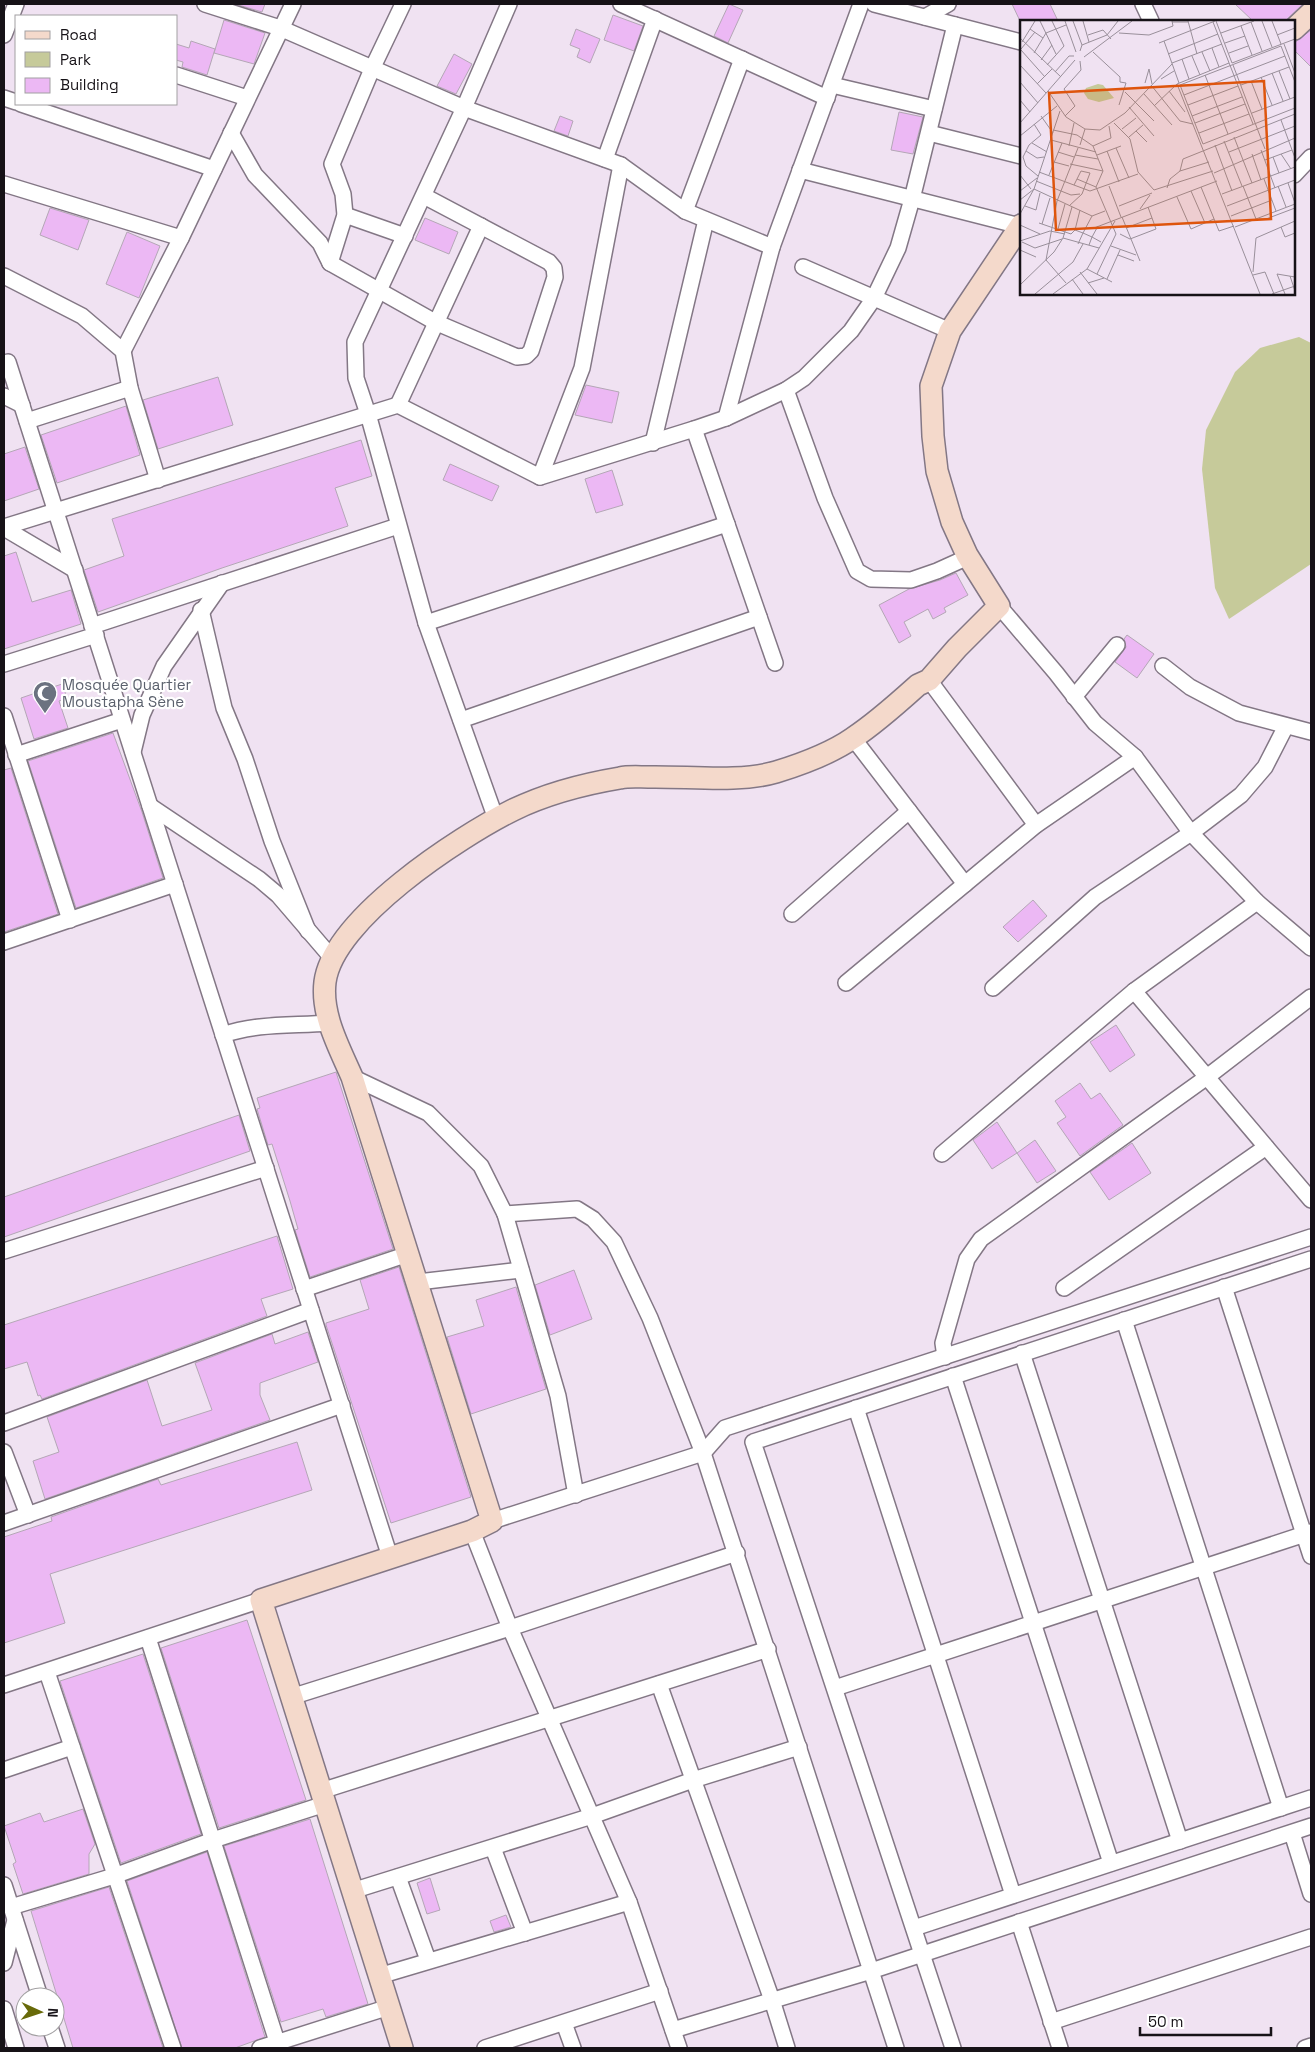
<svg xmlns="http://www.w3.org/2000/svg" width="1315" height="2052" font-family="'Space Grotesk',sans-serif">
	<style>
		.green { fill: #c6ca9a }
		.building { fill: #ecb8f4; stroke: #b4a7b6 }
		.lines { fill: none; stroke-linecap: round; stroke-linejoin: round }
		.street-casing { stroke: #837785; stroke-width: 18 }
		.secondary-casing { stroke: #837785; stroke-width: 24 }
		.street { stroke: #fff; stroke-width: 15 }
		.secondary { stroke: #f4d9cb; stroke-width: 21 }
		.labels { text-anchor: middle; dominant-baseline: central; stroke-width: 4.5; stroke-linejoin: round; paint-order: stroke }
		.worship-label { font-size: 15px; fill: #5b616d; stroke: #fff; text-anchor: start }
		.inset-road { fill: none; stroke: #998f9a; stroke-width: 1 }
		.view { fill: #de550d; fill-opacity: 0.15; stroke: #de550d; stroke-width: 2.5 }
		.inset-edge { fill: none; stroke: #161217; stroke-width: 2.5 }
	</style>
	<rect width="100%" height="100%" fill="#f0e2f2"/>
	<path class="green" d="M 1299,337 L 1311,343 L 1311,564 L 1229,619 L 1215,588 L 1202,469 L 1206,430 L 1235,372 L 1260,348 Z"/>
	<g class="building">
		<path d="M 235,4 L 265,4 L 262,12 Z"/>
		<path d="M 729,4 L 743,10 L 728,43 L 714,36 Z"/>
		<path d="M 1012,4 L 1050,4 L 1058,21 L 1020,21 Z"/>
		<path d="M 1235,4 L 1303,4 L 1285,21 L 1253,21 Z"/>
		<path d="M 613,15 L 643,26 L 634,51 L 604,40 Z"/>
		<path d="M 224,20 L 265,33 L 254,64 L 214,53 Z"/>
		<path d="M 576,29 L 600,39 L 590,63 L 577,57 L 580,49 L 570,45 Z"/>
		<path d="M 1311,30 L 1311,67 L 1294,50 L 1294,43 Z"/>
		<path d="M 191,41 L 215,49 L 207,75 L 182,67 L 183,62 L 176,60 L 176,44 L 189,48 Z"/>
		<path d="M 454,54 L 472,64 L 456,94 L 437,86 Z"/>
		<path d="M 899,112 L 923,117 L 913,154 L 891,150 Z"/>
		<path d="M 560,116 L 573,121 L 568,136 L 554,131 Z"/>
		<path d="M 50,208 L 89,220 L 78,250 L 40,235 Z"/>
		<path d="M 425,218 L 458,232 L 449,254 L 415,240 Z"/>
		<path d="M 127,232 L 160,246 L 139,298 L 106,284 Z"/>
		<path d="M 218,377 L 233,425 L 158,449 L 143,400 Z"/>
		<path d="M 586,385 L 619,392 L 612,423 L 575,415 Z"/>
		<path d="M 126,406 L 140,455 L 57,483 L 41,435 Z"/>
		<path d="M 361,440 L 372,476 L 335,488 L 348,526 L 222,568 L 98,612 L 84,570 L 124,556 L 112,519 Z"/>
		<path d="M 25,447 L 39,489 L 4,501 L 4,454 Z"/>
		<path d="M 450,464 L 499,486 L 492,501 L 443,480 Z"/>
		<path d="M 612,470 L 623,505 L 596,513 L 585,479 Z"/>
		<path d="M 16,552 L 32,602 L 71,590 L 81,624 L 4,649 L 4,556 Z"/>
		<path d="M 956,573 L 968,595 L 944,608 L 946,612 L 933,619 L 928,609 L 904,622 L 911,636 L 899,643 L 879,605 L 909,589 L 940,580 Z"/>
		<path d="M 1127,635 L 1154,654 L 1137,678 L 1115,662 L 1126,647 L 1124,639 Z"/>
		<path d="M 62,684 L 67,698 L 59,701 L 68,728 L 34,739 L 21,698 Z"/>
		<path d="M 113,733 L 142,812 L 163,878 L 76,908 L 28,761 Z"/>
		<path d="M 11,768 L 58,914 L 4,932 L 4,770 Z"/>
		<path d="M 1033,900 L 1047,916 L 1018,942 L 1003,927 Z"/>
		<path d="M 1116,1025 L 1135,1055 L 1110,1072 L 1090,1042 Z"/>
		<path d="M 336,1072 L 393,1249 L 310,1277 L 295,1230 L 298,1229 L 290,1201 L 272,1144 L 268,1145 L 257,1109 L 260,1108 L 257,1098 Z"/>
		<path d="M 1080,1083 L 1091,1099 L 1100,1093 L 1123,1125 L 1080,1156 L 1057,1123 L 1066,1117 L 1055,1101 Z"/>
		<path d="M 239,1115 L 250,1151 L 4,1237 L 4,1197 Z"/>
		<path d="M 997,1122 L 1017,1153 L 992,1169 L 973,1140 Z"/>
		<path d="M 1035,1140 L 1056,1171 L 1037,1183 L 1017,1153 Z"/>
		<path d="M 1132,1143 L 1151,1173 L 1109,1200 L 1090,1172 Z"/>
		<path d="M 277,1236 L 293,1289 L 261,1299 L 267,1316 L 42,1399 L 40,1395 L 38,1396 L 27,1362 L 4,1369 L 4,1325 Z"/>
		<path d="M 399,1267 L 471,1497 L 391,1523 L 326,1325 L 326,1323 L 369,1309 L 360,1280 Z"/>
		<path d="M 574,1270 L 592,1319 L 550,1335 L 535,1285 Z"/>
		<path d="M 516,1287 L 546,1389 L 471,1414 L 447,1337 L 484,1326 L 476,1300 Z"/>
		<path d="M 308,1332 L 318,1362 L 260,1383 L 260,1395 L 270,1420 L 45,1499 L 33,1461 L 59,1452 L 47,1417 L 147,1380 L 162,1426 L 212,1410 L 195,1363 L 272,1334 L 275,1344 Z"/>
		<path d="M 297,1442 L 312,1490 L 50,1574 L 65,1623 L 4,1643 L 4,1537 L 52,1521 L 51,1517 L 158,1479 L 161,1485 Z"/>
		<path d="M 247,1620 L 306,1800 L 219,1828 L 161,1648 Z"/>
		<path d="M 143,1654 L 201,1834 L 121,1863 L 60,1681 Z"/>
		<path d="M 83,1809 L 95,1844 L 89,1854 L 89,1874 L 23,1894 L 13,1864 L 16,1862 L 4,1826 L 40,1813 L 44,1822 Z"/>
		<path d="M 310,1819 L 368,2004 L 326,2017 L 323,2009 L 281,2022 L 224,1846 Z"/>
		<path d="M 207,1852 L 265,2037 L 235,2048 L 182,2048 L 127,1881 Z"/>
		<path d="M 430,1878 L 440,1910 L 427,1914 L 417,1883 Z"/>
		<path d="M 109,1887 L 163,2048 L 73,2048 L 31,1911 Z"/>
		<path d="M 506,1915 L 511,1927 L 494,1932 L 490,1921 Z"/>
	</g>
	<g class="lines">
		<g class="street-casing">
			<g id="street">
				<path d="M 205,4 L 280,28 L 464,108 L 621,165 L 685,211 L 772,247"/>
				<path d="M 621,4 L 827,98"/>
				<path d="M 874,4 L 1021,42"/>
				<path d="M 1143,4 L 1151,21"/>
				<path d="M 925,17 L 948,4"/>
				<path d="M 4,35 L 16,4"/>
				<path d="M 176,75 L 247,98"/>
				<path d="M 832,85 L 934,109"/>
				<path d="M 4,98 L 16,102"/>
				<path d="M 21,104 L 214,169"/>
				<path d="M 231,133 L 255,175 L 320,243 L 330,263 L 435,322 L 517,357 L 526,356 L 531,351 L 555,277 L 554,268 L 549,262 L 424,196"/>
				<path d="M 929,133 L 1021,156"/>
				<path d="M 605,159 L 655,19"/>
				<path d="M 800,170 L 1020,226"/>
				<path d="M 1294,175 L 1311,157"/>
				<path d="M 4,184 L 181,238"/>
				<path d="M 685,211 L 742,59"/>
				<path d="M 345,215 L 405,236"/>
				<path d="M 330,263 L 345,215 L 343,194 L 332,164 L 372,69 L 403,4"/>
				<path d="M 803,267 L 950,331"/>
				<path d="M 4,276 L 82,316 L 123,351 L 130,388 L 158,480"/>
				<path d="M 123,351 L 181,238 L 293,4"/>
				<path d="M 8,362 L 390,1557"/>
				<path d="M 786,390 L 825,498 L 857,571 L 871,579 L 911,580 L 937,571 L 968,557"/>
				<path d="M 4,396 L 22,405"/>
				<path d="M 398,405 L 481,226"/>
				<path d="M 726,418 L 772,247 L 861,4"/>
				<path d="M 27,421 L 130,388"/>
				<path d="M 694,429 L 775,663"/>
				<path d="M 653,443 L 706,220"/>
				<path d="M 540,477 L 582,368 L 621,165"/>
				<path d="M 4,527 L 398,405 L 540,477 L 694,429 L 726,418 L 786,390 L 804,378 L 851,331 L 874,298 L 898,248 L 912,199 L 955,25"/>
				<path d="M 4,528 L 75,570"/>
				<path d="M 999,606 L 1056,673 L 1095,723 L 1135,757 L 1191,833 L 1257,902 L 1311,948"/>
				<path d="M 201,610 L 224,708 L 245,759 L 272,841 L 308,931"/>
				<path d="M 426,623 L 727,524"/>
				<path d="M 92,626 L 398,526"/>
				<path d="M 4,664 L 96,635"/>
				<path d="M 1163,666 L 1190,687 L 1239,713 L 1311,732"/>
				<path d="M 929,680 L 1036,825"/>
				<path d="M 1074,697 L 1117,645"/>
				<path d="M 4,716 L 70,920"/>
				<path d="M 461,720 L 759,617"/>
				<path d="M 853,738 L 965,884"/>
				<path d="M 133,752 L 142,715 L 164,666 L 222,583"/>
				<path d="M 16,755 L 122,720"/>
				<path d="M 150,806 L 259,879 L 278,895 L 332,958"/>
				<path d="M 496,819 L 426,623 L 368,414 L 356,378 L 355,342 L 464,108 L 509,4"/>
				<path d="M 792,914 L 909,811"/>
				<path d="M 4,942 L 175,884"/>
				<path d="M 846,983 L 1036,825 L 1135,757"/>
				<path d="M 993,988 L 1095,897 L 1191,833 L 1241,795 L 1265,767 L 1286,726"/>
				<path d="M 1134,991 L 1311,1200"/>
				<path d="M 223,1035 C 257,1023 293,1026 329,1023"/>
				<path d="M 352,1077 L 428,1113 L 481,1166 L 505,1214 L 577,1209 L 593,1219 L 614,1242 L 650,1318 L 703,1453 L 896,2048"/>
				<path d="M 942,1154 L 1134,991 L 1257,902"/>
				<path d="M 505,1214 L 558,1396 L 576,1495"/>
				<path d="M 4,1251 L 266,1168"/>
				<path d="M 418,1282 L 521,1270"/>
				<path d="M 1224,1287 L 1311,1556"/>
				<path d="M 1064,1288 L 1266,1147"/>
				<path d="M 304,1289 L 408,1254"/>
				<path d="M 1124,1320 L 1281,1808"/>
				<path d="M 1022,1353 L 1180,1841"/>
				<path d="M 945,1357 L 943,1343 L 967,1259 L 981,1239 L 1207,1077 L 1311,997"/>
				<path d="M 953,1376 L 1111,1863"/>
				<path d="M 856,1408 L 1013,1895"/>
				<path d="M 4,1423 L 311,1310"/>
				<path d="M 4,1452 L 28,1515"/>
				<path d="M 492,1521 L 703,1453 L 725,1428 L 1311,1237"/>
				<path d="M 4,1523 L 342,1405"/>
				<path d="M 472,1531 L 510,1628 L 629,1902 L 679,2048"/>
				<path d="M 148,1638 L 279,2048"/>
				<path d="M 47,1672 L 173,2048"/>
				<path d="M 659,1684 L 772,2000 L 787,2048"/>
				<path d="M 4,1685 L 261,1600"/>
				<path d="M 835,1688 L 1311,1532"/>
				<path d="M 291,1697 L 510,1628 L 737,1553"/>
				<path d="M 4,1770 L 72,1747"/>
				<path d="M 321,1791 L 768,1649"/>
				<path d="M 1292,1833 L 1311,1894"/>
				<path d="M 493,1848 L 525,1933"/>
				<path d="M 398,1877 L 428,1960"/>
				<path d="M 4,1885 L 40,1997"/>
				<path d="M 352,1891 L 592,1816 L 693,1780 L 799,1747"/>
				<path d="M 11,1907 L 114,1876 L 213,1840 L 325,1804"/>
				<path d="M 1019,1922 L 1060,2048"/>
				<path d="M 914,1928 L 1311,1798"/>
				<path d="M 4,1963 L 15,1920"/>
				<path d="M 379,1976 L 629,1902"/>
				<path d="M 4,2009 L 16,2048"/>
				<path d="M 1051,2022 L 1311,1937"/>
				<path d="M 564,2023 L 573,2048"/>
				<path d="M 50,2027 L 57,2048"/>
				<path d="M 673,2030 L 871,1971 L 1311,1826"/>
				<path d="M 260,2048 L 389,2007"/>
				<path d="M 485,2048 L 660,1991"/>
				<path d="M 953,2048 L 753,1442 L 1311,1259"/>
				<path d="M 1305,2048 L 1311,2046"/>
			</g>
		</g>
		<g class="secondary-casing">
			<g id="secondary">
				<path d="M 1294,29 L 1311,13"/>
				<path d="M 402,2048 L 261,1600 L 472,1531 L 492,1521 L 352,1077 C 339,1047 321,1015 325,982 C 333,919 459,837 513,810 C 546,794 584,784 620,778 C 629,776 639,777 648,777 C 687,776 739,783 776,772 C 802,764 830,754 853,738 C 876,723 898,703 918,685 L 929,680 L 957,648 L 999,606 L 967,555 L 952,522 L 937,471 L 933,436 L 931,386 L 950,331 L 1021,225"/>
			</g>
		</g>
		<use href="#street" class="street"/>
		<use href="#secondary" class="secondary"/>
	</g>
	<defs>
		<g id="mosque-pin" transform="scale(1.25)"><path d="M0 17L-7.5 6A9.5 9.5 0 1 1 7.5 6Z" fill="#6b7280" stroke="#fff"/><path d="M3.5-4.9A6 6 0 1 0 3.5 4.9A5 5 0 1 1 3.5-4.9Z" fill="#fff"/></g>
	</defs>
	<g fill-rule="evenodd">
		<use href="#mosque-pin" x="45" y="693"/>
	</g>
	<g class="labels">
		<g class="worship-label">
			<text x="62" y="684">Mosquée Quartier<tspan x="62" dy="17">Moustapha Sène</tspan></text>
		</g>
	</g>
	<g transform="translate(1020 20)">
		<rect width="275" height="275" fill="#f0e2f2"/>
		<path d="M 78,64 L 83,65 L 94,78 L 79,82 L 68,79 L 64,73 L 66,68 Z" fill="#c6ca9a"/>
		<path class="inset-road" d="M 20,1 L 36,34M 45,1 L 56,32M 53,1 L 62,25M 63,1 L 69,22M 168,1 L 177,34M 196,1 L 212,43 L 275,19M 242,1 L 252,27M 252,1 L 261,24M 152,2 L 168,2M 193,2 L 233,104M 231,2 L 242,31M 221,6 L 232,35M 10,9 L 23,18M 99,13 L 129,15 L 153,6 L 152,1M 201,13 L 234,1M 68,15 L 83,10 L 91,19M 257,15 L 275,8M 0,18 L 41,57M 144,21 L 159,63M 2,22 L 15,1M 139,23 L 195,1M 205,23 L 225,16M 264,24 L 275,53M 192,28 L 199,47M 1,29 L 15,12M 1,30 L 25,57M 60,31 L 62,25 L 87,15 L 98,1M 73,32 L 100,57 L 100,62 L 106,63 L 99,85M 182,32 L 190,51M 14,33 L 26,13 L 46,5M 209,33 L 228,26M 148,34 L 198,14M 172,36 L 180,55M 64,37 L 112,1M 162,39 L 169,59M 21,40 L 32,25M 152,43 L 202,24M 0,45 L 26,73M 27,45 L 44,26 L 32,1M 213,45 L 245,129M 259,51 L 270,79M 35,52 L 49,36 L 54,36M 252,53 L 263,81M 185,55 L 208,114M 241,57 L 252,85M 141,59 L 154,51M 231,61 L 242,89M 0,62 L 18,83M 275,62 L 261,26 L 160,65 L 183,124 L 275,88M 125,63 L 129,49 L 132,64M 17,64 L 32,49M 157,64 L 240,274M 131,65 L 160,101 L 173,104M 221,65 L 269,47M 28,71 L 46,97 L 65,109 L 80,110 L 105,93 L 152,44M 149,71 L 165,92M 105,72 L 134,101M 124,74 L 152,105M 164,75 L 265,36M 0,80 L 10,92M 168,85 L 218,66M 134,86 L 157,64 L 209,43M 109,87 L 134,116M 232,93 L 275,77M 21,96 L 33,113M 45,96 L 55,86 L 44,69 L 61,50 L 60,41M 172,96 L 222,77M 261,100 L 275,138M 0,103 L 55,40M 94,103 L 110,119 L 118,152 L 134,170 L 193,151M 175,103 L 225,84M 14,104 L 21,115 L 9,125 L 3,137 L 6,146 L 18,156M 102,109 L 116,98M 33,110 L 57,115 L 73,126 L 83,151 L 76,167 L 96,214M 116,111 L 127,122M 179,113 L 229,94M 0,116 L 37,86M 109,117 L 123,105M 214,117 L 232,163M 31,120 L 76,132M 204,121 L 222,166M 12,123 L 27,132M 60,125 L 65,109M 195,125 L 212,171M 49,126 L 54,103M 73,126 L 91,118 L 89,106M 96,128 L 109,158M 241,130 L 255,168M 6,131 L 17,138 L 24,137M 87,131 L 99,162M 38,132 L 54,137M 209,132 L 275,106M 232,134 L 241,160M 261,134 L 271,149M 55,135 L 78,139M 77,135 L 101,126M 253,137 L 259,153M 245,140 L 272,130M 34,142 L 49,146M 50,144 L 83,151M 160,151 L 189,142M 19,152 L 70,171 L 118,154M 194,153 L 275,118M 0,155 L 11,169M 29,155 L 42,123M 57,159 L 76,167M 244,159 L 256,191M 16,161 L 51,175 L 60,174M 268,163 L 275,183M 89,166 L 101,197M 223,166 L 236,199M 258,166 L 266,187M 181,167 L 199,211 L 214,206M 147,168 L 150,159 L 160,151 L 163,139 L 275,94M 0,171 L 17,158M 171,171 L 185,203M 202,174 L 275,147M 157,177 L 171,209 L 194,199M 0,180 L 14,169 L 72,196M 5,186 L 16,190 L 20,173M 49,186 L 62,174 L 70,153 L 61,151 L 54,165M 99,186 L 132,173M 207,186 L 275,160M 120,189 L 130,175M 0,194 L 14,169 L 40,91M 211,196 L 252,180M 102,197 L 120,241M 239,199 L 246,199 L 275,188M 19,203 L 51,214 L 55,210 L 63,213 L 72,196 L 85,191M 22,204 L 30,178M 0,205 L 20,214M 215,207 L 275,184M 261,207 L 265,217 L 275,213M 74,208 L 197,161M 106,208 L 132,198M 38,209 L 45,184M 55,210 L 60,190M 100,214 L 110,219 L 136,209 L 128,187M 43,218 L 79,228M 0,221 L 30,211 L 45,214M 2,222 L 15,228 L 42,219M 58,224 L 63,213 L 72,217 L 78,206M 69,225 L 72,217 L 81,222M 91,226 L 116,235M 0,230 L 16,237M 98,235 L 114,241M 67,249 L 92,262M 60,252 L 77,274M 233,252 L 236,218 L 275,201M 77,254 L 96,214M 233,255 L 245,252 L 254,274M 270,256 L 275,271M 52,259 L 63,274M 87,259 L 100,230M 46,263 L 26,240 L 37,181 L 58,128M 68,263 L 84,258M 0,265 L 34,232 L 43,218 L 52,187M 15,274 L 53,242 L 63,224M 33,274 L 67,249 L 95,201M 252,274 L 275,266M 265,274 L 257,254 L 275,257"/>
		<path class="view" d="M 244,61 L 251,199 L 36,210 L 29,73 Z"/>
		<rect width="275" height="275" class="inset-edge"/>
	</g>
	<rect width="1315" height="2052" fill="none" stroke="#161217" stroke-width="10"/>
	<rect x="15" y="15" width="162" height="90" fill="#ffffff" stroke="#a2a0a2"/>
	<rect x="25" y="31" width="25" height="8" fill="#f4d9cb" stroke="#a2a0a2"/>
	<text x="60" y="40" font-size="15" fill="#161217">Road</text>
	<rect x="25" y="52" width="25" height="15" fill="#c6ca9a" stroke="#a2a0a2"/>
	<text x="60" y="65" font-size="15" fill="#161217">Park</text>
	<rect x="25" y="78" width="25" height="15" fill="#ecb8f4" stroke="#a2a0a2"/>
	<text x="60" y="90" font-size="15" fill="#161217">Building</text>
	<g transform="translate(40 2012) rotate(93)"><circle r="24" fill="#ffffff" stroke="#a2a0a2"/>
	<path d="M0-4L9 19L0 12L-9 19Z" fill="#686a09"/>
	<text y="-8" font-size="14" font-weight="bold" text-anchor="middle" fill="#161217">N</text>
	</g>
	<path d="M1140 2027v8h131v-8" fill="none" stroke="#161217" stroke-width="2.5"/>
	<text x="1148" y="2027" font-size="15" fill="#161217" stroke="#ffffff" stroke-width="4" paint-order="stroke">50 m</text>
</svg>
